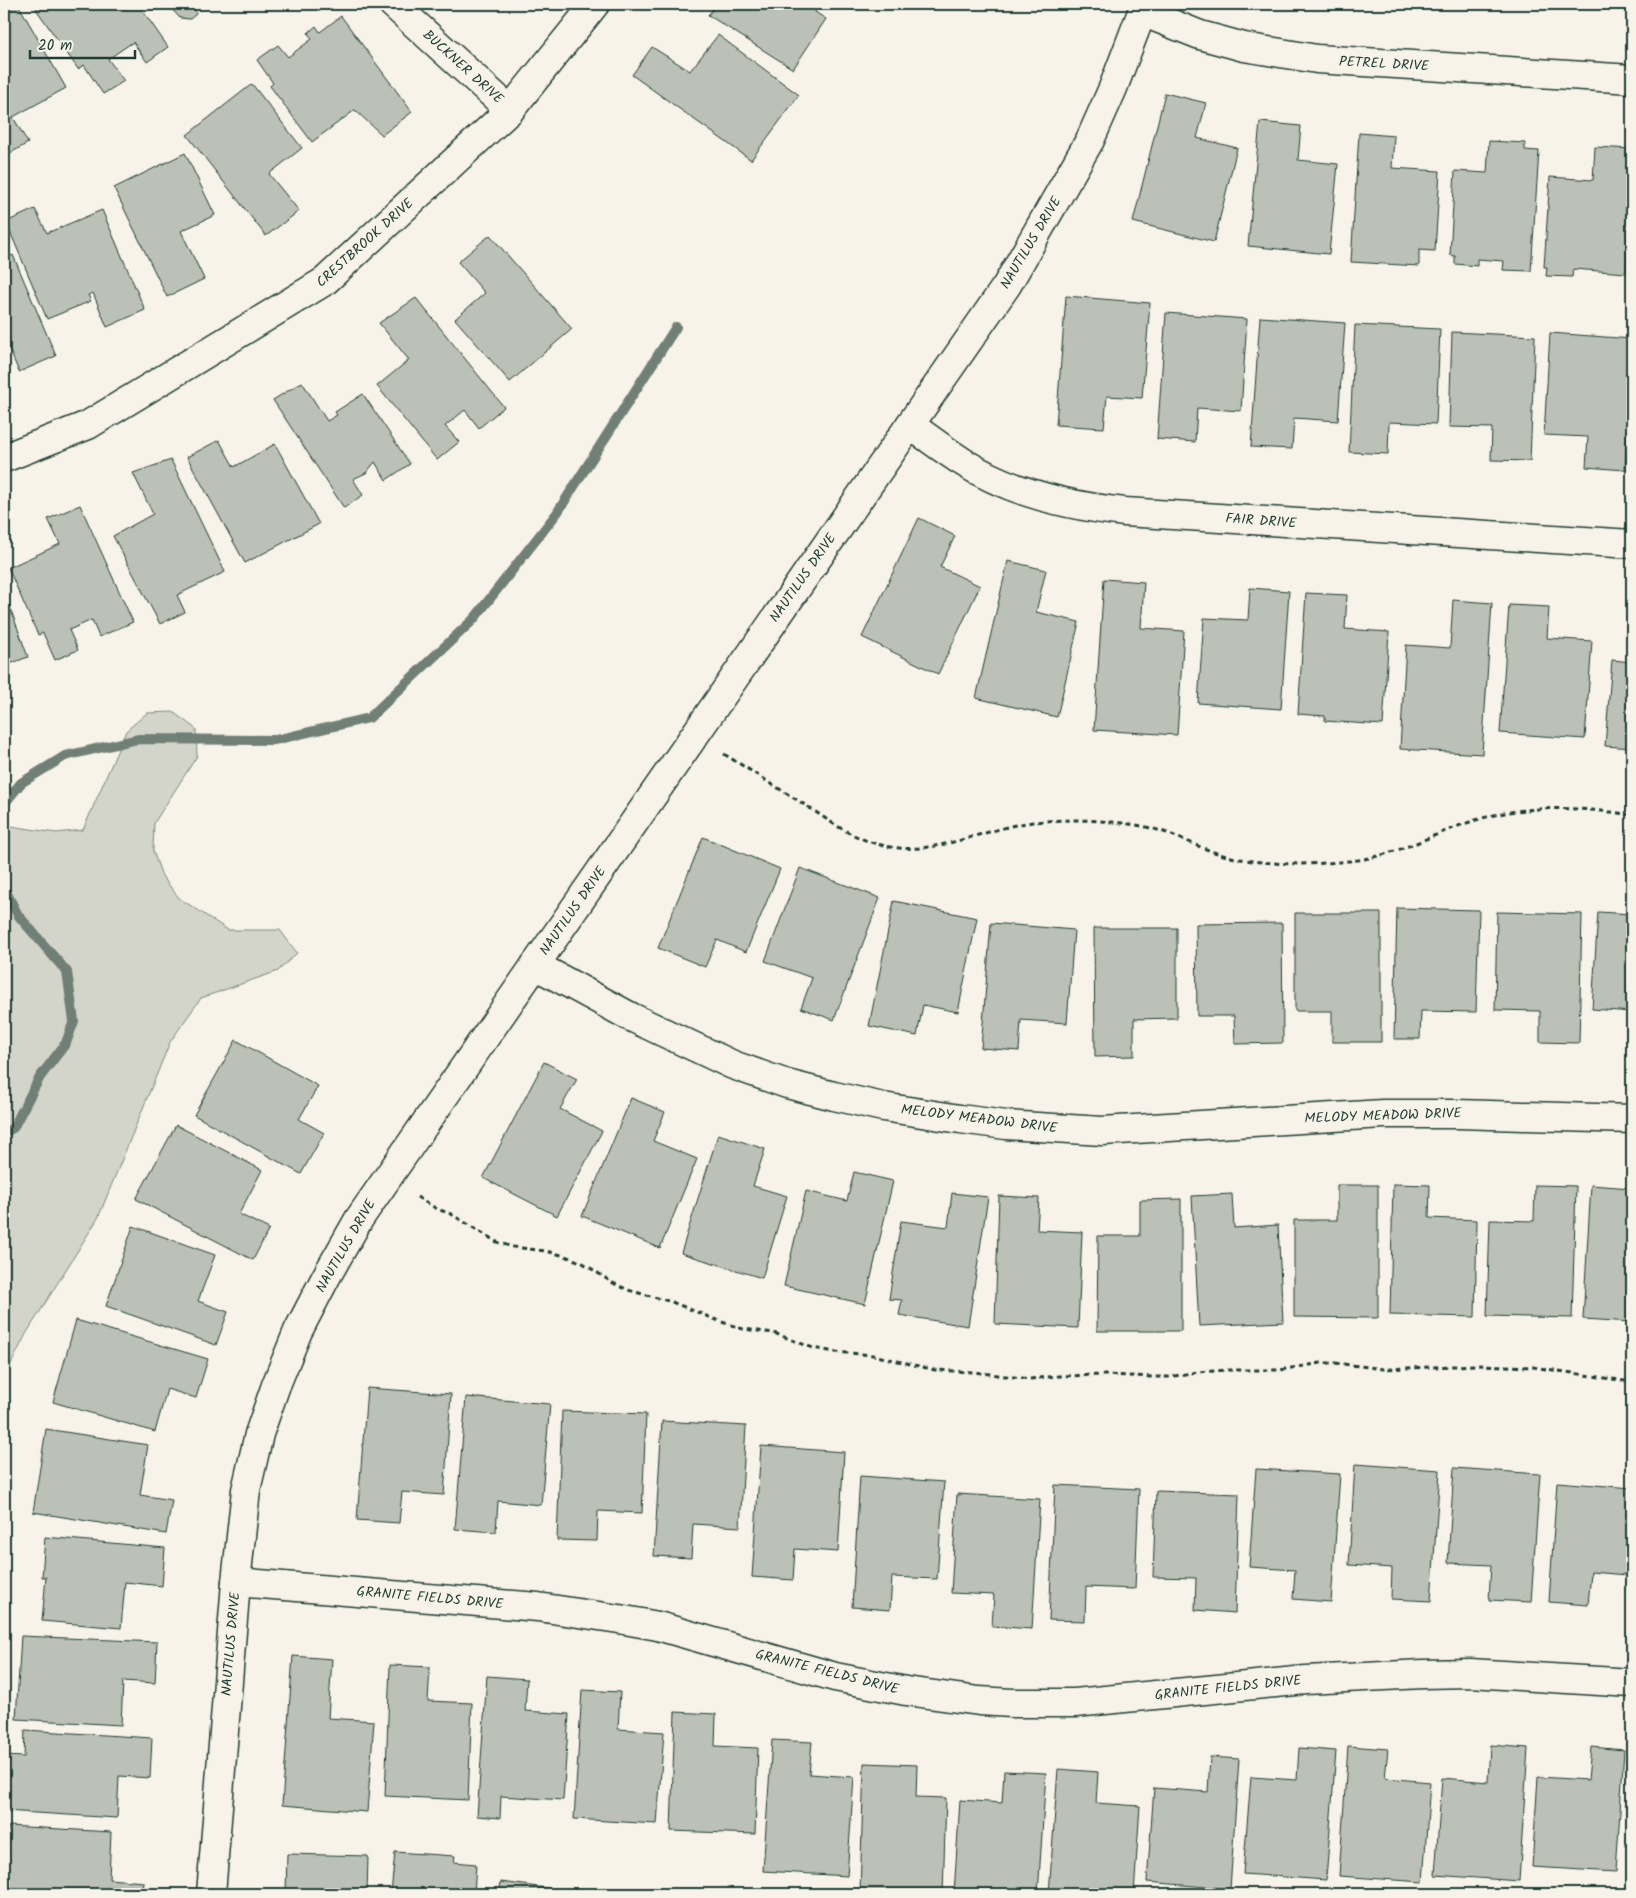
<svg xmlns="http://www.w3.org/2000/svg" width="1636" height="1898" font-family="Kalam,sans-serif">
	<style>
		.green { fill: #d3d5ca; stroke: #79897f }
		.lines { fill: none; stroke-linecap: round; stroke-linejoin: round }
		.stream { stroke: #6f8077; stroke-width: 10 }
		.building { fill: #bbc1b6; stroke: #1f3d34 }
		.street-casing { stroke: #1f3d34; stroke-width: 31 }
		.path { stroke: #1f3d34; stroke-width: 3; stroke-dasharray: 5 4; stroke-linecap: butt }
		.street { stroke: #f7f3e8; stroke-width: 28 }
		.labels { text-anchor: middle; dominant-baseline: central; stroke-width: 4.5; stroke-linejoin: round; paint-order: stroke }
		.street-label { font-size: 14px; fill: #1f3d34; stroke: #f7f3e8 }
	</style>
	<rect width="100%" height="100%" fill="#f7f3e8"/>
	<filter id="ink" filterUnits="userSpaceOnUse"><feTurbulence type="fractalNoise" baseFrequency=".02" numOctaves="2"/><feDisplacementMap in="SourceGraphic" scale="10" xChannelSelector="R" yChannelSelector="G"/><feConvolveMatrix kernelMatrix="1 2 1 2 8 2 1 2 1" color-interpolation-filters="sRGB"/></filter>
	<g filter="url(#ink)">
		<path class="green" d="M 173,712 L 196,729 L 197,756 L 154,823 L 153,851 L 162,876 L 179,898 L 228,930 L 280,930 L 297,953 L 278,971 L 201,998 L 170,1042 L 98,1218 L 26,1334 L 4,1378 L 4,825 L 56,833 L 83,830 L 126,731 L 147,713 Z"/>
		<g class="lines">
			<g class="stream">
				<path d="M 4,804 L 21,783 L 65,756 L 138,739 L 275,740 L 369,718 L 474,619 L 557,513 L 676,327"/>
				<path d="M 4,888 L 18,915 L 67,972 L 74,1021 L 66,1043 L 40,1077 L 13,1128 L 4,1133"/>
			</g>
		</g>
		<g class="building">
			<path d="M 4,4 L 18,4 L 66,88 L 13,117 L 28,143 L 7,155 L 4,149 Z"/>
			<path d="M 44,4 L 138,4 L 168,47 L 147,62 L 133,42 L 108,59 L 124,81 L 103,94 L 84,65 L 78,69 L 36,9 Z"/>
			<path d="M 167,4 L 194,4 L 195,6 L 196,14 L 190,19 L 180,18 Z"/>
			<path d="M 717,4 L 819,4 L 815,12 L 826,19 L 793,69 L 708,15 Z"/>
			<path d="M 341,16 L 412,112 L 382,135 L 355,110 L 312,142 L 270,86 L 273,83 L 257,60 L 278,45 L 288,57 L 312,39 L 308,33 L 316,26 L 320,32 Z"/>
			<path d="M 718,35 L 799,95 L 751,160 L 632,75 L 652,47 L 690,71 Z"/>
			<path d="M 252,84 L 302,148 L 269,174 L 299,211 L 266,236 L 187,135 Z"/>
			<path d="M 1165,93 L 1206,103 L 1197,138 L 1237,148 L 1214,242 L 1133,222 Z"/>
			<path d="M 1260,122 L 1301,126 L 1298,160 L 1338,164 L 1329,254 L 1248,246 Z"/>
			<path d="M 1359,133 L 1394,136 L 1392,168 L 1440,171 L 1435,251 L 1419,250 L 1419,266 L 1351,262 Z"/>
			<path d="M 1489,141 L 1525,143 L 1525,150 L 1539,151 L 1531,271 L 1503,270 L 1504,261 L 1477,259 L 1477,266 L 1455,264 L 1455,256 L 1450,255 L 1455,171 L 1487,173 Z"/>
			<path d="M 1595,147 L 1632,149 L 1626,273 L 1573,269 L 1572,277 L 1546,276 L 1547,267 L 1544,267 L 1550,177 L 1593,180 Z"/>
			<path d="M 185,153 L 215,215 L 181,231 L 204,279 L 167,297 L 114,188 Z"/>
			<path d="M 35,209 L 47,233 L 102,210 L 145,310 L 107,327 L 93,293 L 88,295 L 91,301 L 47,319 L 6,222 Z"/>
			<path d="M 490,235 L 572,329 L 510,382 L 455,319 L 485,293 L 458,262 Z"/>
			<path d="M 13,255 L 56,356 L 19,372 L 5,339 L 4,340 L 4,259 Z"/>
			<path d="M 1066,296 L 1150,303 L 1142,398 L 1107,396 L 1104,428 L 1056,425 Z"/>
			<path d="M 416,298 L 504,407 L 479,428 L 465,410 L 445,426 L 459,442 L 437,460 L 377,386 L 409,360 L 379,323 Z"/>
			<path d="M 1166,313 L 1247,319 L 1241,411 L 1197,408 L 1195,442 L 1157,439 Z"/>
			<path d="M 1260,317 L 1345,323 L 1338,421 L 1294,418 L 1292,449 L 1251,447 Z"/>
			<path d="M 1355,325 L 1440,329 L 1436,424 L 1389,422 L 1388,454 L 1349,452 Z"/>
			<path d="M 1452,332 L 1535,336 L 1530,461 L 1491,460 L 1492,428 L 1449,427 Z"/>
			<path d="M 1550,333 L 1632,339 L 1625,470 L 1586,467 L 1588,437 L 1544,435 Z"/>
			<path d="M 302,382 L 327,421 L 337,415 L 335,412 L 363,394 L 410,464 L 386,480 L 375,462 L 366,473 L 353,479 L 363,495 L 344,508 L 273,400 Z"/>
			<path d="M 219,440 L 234,467 L 275,444 L 319,524 L 245,563 L 187,457 Z"/>
			<path d="M 171,460 L 225,572 L 177,595 L 185,612 L 160,624 L 113,536 L 153,514 L 133,473 Z"/>
			<path d="M 80,505 L 133,622 L 99,637 L 92,620 L 69,630 L 78,650 L 55,660 L 43,633 L 38,635 L 8,568 L 60,544 L 48,519 Z"/>
			<path d="M 919,518 L 955,536 L 940,567 L 980,586 L 938,674 L 862,637 Z"/>
			<path d="M 1008,561 L 1046,570 L 1036,612 L 1079,622 L 1057,717 L 976,698 Z"/>
			<path d="M 1104,579 L 1144,582 L 1141,628 L 1184,631 L 1177,735 L 1094,730 Z"/>
			<path d="M 1250,588 L 1289,591 L 1281,709 L 1198,703 L 1204,618 L 1248,620 Z"/>
			<path d="M 4,591 L 28,657 L 4,666 Z"/>
			<path d="M 1306,593 L 1347,595 L 1345,629 L 1389,632 L 1383,725 L 1325,721 L 1325,716 L 1298,714 Z"/>
			<path d="M 1453,600 L 1492,603 L 1482,754 L 1400,749 L 1406,645 L 1450,648 Z"/>
			<path d="M 1509,605 L 1549,607 L 1547,638 L 1592,641 L 1585,739 L 1500,733 Z"/>
			<path d="M 1612,660 L 1632,662 L 1632,748 L 1605,746 Z"/>
			<path d="M 703,837 L 780,869 L 746,952 L 717,940 L 705,967 L 658,948 Z"/>
			<path d="M 800,868 L 880,898 L 834,1020 L 801,1008 L 812,978 L 765,961 Z"/>
			<path d="M 894,901 L 977,918 L 958,1012 L 923,1005 L 917,1036 L 869,1026 Z"/>
			<path d="M 1397,908 L 1479,910 L 1476,1012 L 1421,1011 L 1420,1039 L 1394,1039 Z"/>
			<path d="M 1497,912 L 1582,914 L 1579,1043 L 1540,1042 L 1540,1011 L 1495,1010 Z"/>
			<path d="M 1598,912 L 1632,914 L 1632,1012 L 1592,1009 Z"/>
			<path d="M 1295,913 L 1381,913 L 1381,1042 L 1332,1042 L 1332,1011 L 1295,1011 Z"/>
			<path d="M 991,923 L 1074,930 L 1067,1023 L 1021,1020 L 1019,1051 L 981,1048 Z"/>
			<path d="M 1282,923 L 1283,1043 L 1235,1044 L 1234,1016 L 1197,1016 L 1196,924 Z"/>
			<path d="M 1094,928 L 1177,928 L 1177,1018 L 1134,1019 L 1134,1056 L 1095,1057 Z"/>
			<path d="M 236,1040 L 318,1086 L 299,1119 L 324,1133 L 301,1174 L 194,1115 Z"/>
			<path d="M 544,1062 L 577,1079 L 560,1109 L 602,1131 L 557,1216 L 483,1178 Z"/>
			<path d="M 631,1098 L 665,1112 L 653,1141 L 697,1159 L 660,1248 L 582,1216 Z"/>
			<path d="M 176,1125 L 262,1170 L 239,1214 L 269,1229 L 253,1260 L 136,1199 Z"/>
			<path d="M 718,1134 L 765,1149 L 753,1186 L 787,1196 L 762,1278 L 681,1253 Z"/>
			<path d="M 854,1172 L 893,1181 L 865,1304 L 784,1286 L 806,1191 L 847,1201 Z"/>
			<path d="M 1393,1184 L 1430,1185 L 1429,1218 L 1477,1220 L 1475,1317 L 1390,1315 Z"/>
			<path d="M 1337,1185 L 1378,1185 L 1378,1318 L 1294,1317 L 1294,1220 L 1337,1220 Z"/>
			<path d="M 1535,1185 L 1576,1186 L 1572,1318 L 1487,1316 L 1490,1220 L 1534,1221 Z"/>
			<path d="M 1591,1185 L 1631,1188 L 1629,1225 L 1632,1225 L 1632,1322 L 1583,1319 Z"/>
			<path d="M 952,1193 L 988,1197 L 968,1326 L 899,1315 L 902,1300 L 889,1299 L 901,1221 L 948,1227 Z"/>
			<path d="M 1232,1194 L 1234,1228 L 1278,1225 L 1283,1322 L 1199,1326 L 1192,1196 Z"/>
			<path d="M 999,1196 L 1039,1198 L 1037,1230 L 1082,1232 L 1078,1328 L 995,1324 Z"/>
			<path d="M 1181,1199 L 1181,1331 L 1097,1331 L 1098,1236 L 1140,1236 L 1140,1200 Z"/>
			<path d="M 133,1226 L 215,1255 L 198,1301 L 228,1312 L 216,1345 L 106,1306 Z"/>
			<path d="M 76,1320 L 208,1359 L 196,1398 L 167,1389 L 155,1432 L 53,1402 Z"/>
			<path d="M 367,1388 L 451,1394 L 444,1495 L 402,1492 L 399,1523 L 357,1520 Z"/>
			<path d="M 466,1397 L 550,1404 L 541,1505 L 498,1501 L 496,1532 L 455,1529 Z"/>
			<path d="M 562,1411 L 646,1414 L 642,1513 L 598,1511 L 597,1541 L 557,1540 Z"/>
			<path d="M 662,1421 L 746,1426 L 740,1527 L 693,1524 L 691,1558 L 654,1556 Z"/>
			<path d="M 46,1429 L 148,1445 L 140,1495 L 172,1500 L 166,1534 L 33,1512 Z"/>
			<path d="M 761,1446 L 844,1452 L 838,1552 L 795,1549 L 793,1580 L 752,1577 Z"/>
			<path d="M 1355,1464 L 1440,1470 L 1431,1601 L 1391,1599 L 1392,1568 L 1349,1565 Z"/>
			<path d="M 1454,1468 L 1540,1474 L 1531,1602 L 1489,1600 L 1491,1565 L 1448,1563 Z"/>
			<path d="M 1256,1469 L 1340,1474 L 1331,1602 L 1293,1599 L 1295,1570 L 1249,1567 Z"/>
			<path d="M 860,1476 L 944,1482 L 937,1579 L 892,1577 L 890,1610 L 852,1607 Z"/>
			<path d="M 1557,1482 L 1632,1488 L 1627,1575 L 1591,1572 L 1588,1605 L 1549,1602 Z"/>
			<path d="M 1055,1485 L 1139,1489 L 1135,1589 L 1086,1587 L 1085,1621 L 1049,1620 Z"/>
			<path d="M 1156,1491 L 1239,1494 L 1235,1613 L 1195,1610 L 1196,1578 L 1153,1577 Z"/>
			<path d="M 957,1494 L 1040,1499 L 1032,1629 L 992,1626 L 994,1595 L 951,1593 Z"/>
			<path d="M 45,1537 L 165,1548 L 162,1586 L 125,1582 L 121,1628 L 42,1621 L 46,1577 L 42,1577 Z"/>
			<path d="M 21,1636 L 157,1642 L 155,1683 L 123,1681 L 121,1725 L 16,1719 Z"/>
			<path d="M 293,1656 L 332,1659 L 328,1718 L 374,1721 L 367,1812 L 282,1805 Z"/>
			<path d="M 390,1665 L 430,1667 L 428,1701 L 472,1703 L 468,1800 L 385,1796 Z"/>
			<path d="M 487,1676 L 527,1679 L 525,1711 L 569,1714 L 563,1800 L 501,1796 L 500,1818 L 477,1816 Z"/>
			<path d="M 582,1690 L 620,1692 L 618,1729 L 664,1732 L 657,1824 L 574,1819 Z"/>
			<path d="M 675,1712 L 716,1714 L 715,1746 L 758,1748 L 755,1834 L 671,1831 Z"/>
			<path d="M 25,1730 L 152,1738 L 150,1778 L 119,1776 L 117,1818 L 4,1811 L 4,1756 L 24,1757 Z"/>
			<path d="M 772,1740 L 812,1742 L 809,1774 L 854,1777 L 847,1876 L 763,1871 Z"/>
			<path d="M 1490,1745 L 1528,1748 L 1519,1881 L 1435,1875 L 1442,1778 L 1488,1782 Z"/>
			<path d="M 1348,1746 L 1388,1749 L 1385,1778 L 1430,1782 L 1423,1882 L 1339,1876 Z"/>
			<path d="M 1591,1747 L 1624,1750 L 1616,1872 L 1532,1867 L 1538,1777 L 1588,1780 Z"/>
			<path d="M 1299,1748 L 1336,1751 L 1326,1880 L 1243,1874 L 1251,1777 L 1297,1780 Z"/>
			<path d="M 1210,1757 L 1239,1759 L 1230,1889 L 1147,1882 L 1154,1788 L 1208,1792 Z"/>
			<path d="M 864,1763 L 917,1765 L 916,1797 L 946,1798 L 943,1894 L 860,1893 Z"/>
			<path d="M 1058,1769 L 1098,1772 L 1096,1803 L 1140,1806 L 1134,1894 L 1049,1894 Z"/>
			<path d="M 1004,1771 L 1046,1773 L 1038,1894 L 954,1894 L 960,1800 L 1002,1803 Z"/>
			<path d="M 1632,1812 L 1632,1881 L 1627,1881 Z"/>
			<path d="M 9,1826 L 111,1832 L 109,1879 L 144,1882 L 143,1894 L 4,1894 L 4,1842 Z"/>
			<path d="M 395,1852 L 455,1856 L 454,1862 L 476,1864 L 474,1894 L 391,1894 Z"/>
			<path d="M 287,1854 L 368,1856 L 367,1894 L 286,1894 Z"/>
			<path d="M 501,1882 L 584,1893 L 584,1894 L 499,1894 Z"/>
			<path d="M 619,1889 L 643,1894 L 617,1894 Z"/>
		</g>
		<g class="lines">
			<g class="street-casing">
				<g id="street">
					<path d="M 393,4 L 510,110"/>
					<path d="M 1142,12 L 1200,35 L 1244,47 L 1317,59 L 1632,79"/>
					<path d="M 910,425 C 927,437 944,450 963,462 C 1011,493 1069,506 1125,512 L 1632,544"/>
					<path d="M 4,458 L 88,425 L 325,281 L 510,110 L 595,4"/>
					<path d="M 535,965 L 631,1017 L 733,1065 L 787,1084 L 834,1096 L 883,1107 L 960,1119 L 1006,1125 L 1102,1131 L 1383,1114 L 1457,1114 L 1632,1119"/>
					<path d="M 236,1582 L 538,1607 L 619,1619 L 658,1626 L 835,1677 L 906,1691 L 979,1701 L 1012,1703 L 1075,1703 L 1306,1680 L 1423,1674 L 1470,1673 L 1632,1683"/>
					<path d="M 211,1894 L 236,1582 L 246,1490 L 259,1434 L 276,1385 L 298,1331 L 326,1277 L 359,1219 L 386,1180 L 1007,285 L 1090,140 L 1113,88 L 1145,4"/>
				</g>
			</g>
			<g class="path">
				<path d="M 724,754 C 751,771 778,788 805,805 C 831,822 853,839 885,846 C 927,855 967,837 1007,827 C 1029,821 1055,820 1078,820 C 1108,821 1139,823 1167,833 C 1190,842 1211,853 1235,858 C 1275,866 1318,865 1358,860 C 1400,854 1437,832 1476,820 C 1527,804 1580,807 1632,815"/>
				<path d="M 417,1197 L 437,1209 L 451,1214 L 497,1242 L 513,1247 L 546,1251 L 565,1256 L 583,1263 L 613,1283 L 628,1290 L 672,1302 L 719,1321 L 743,1329 L 774,1333 L 813,1348 L 835,1352 L 873,1355 L 935,1370 L 974,1372 L 1030,1379 L 1057,1376 L 1107,1375 L 1152,1377 L 1169,1377 L 1197,1372 L 1228,1370 L 1280,1370 L 1321,1363 L 1335,1363 L 1384,1369 L 1477,1365 L 1533,1367 L 1632,1382"/>
			</g>
			<use href="#street" class="street"/>
		</g>
	</g>
	<g class="labels">
		<g class="street-label">
			<text transform="translate(1384 64) rotate(3)">PETREL DRIVE</text>
			<text transform="translate(463 67) rotate(42)">BUCKNER DRIVE</text>
			<text transform="translate(365 243) rotate(-42)">CRESTBROOK DRIVE</text>
			<text transform="translate(1031 243) rotate(-59)">NAUTILUS DRIVE</text>
			<text transform="translate(1261 521) rotate(4)">FAIR DRIVE</text>
			<text transform="translate(803 578) rotate(-55)">NAUTILUS DRIVE</text>
			<text transform="translate(573 911) rotate(-55)">NAUTILUS DRIVE</text>
			<text transform="translate(1383 1116) rotate(-2)">MELODY MEADOW DRIVE</text>
			<text transform="translate(979 1119) rotate(7)">MELODY MEADOW DRIVE</text>
			<text transform="translate(346 1246) rotate(-60)">NAUTILUS DRIVE</text>
			<text transform="translate(430 1598) rotate(5)">GRANITE FIELDS DRIVE</text>
			<text transform="translate(231 1644) rotate(-85)">NAUTILUS DRIVE</text>
			<text transform="translate(827 1672) rotate(14)">GRANITE FIELDS DRIVE</text>
			<text transform="translate(1228 1688) rotate(-6)">GRANITE FIELDS DRIVE</text>
		</g>
	</g>
	<rect width="1636" height="1898" fill="none" stroke="#f7f3e8" stroke-width="20"/>
	<rect x="10" y="10" width="1616" height="1878" fill="none" stroke="#1f3d34" stroke-width="2" filter="url(#ink)"/>
	<path d="M30 50v8h105v-8" fill="none" stroke="#1f3d34" stroke-width="2.5"/>
	<text x="38" y="50" font-size="15" fill="#1f3d34" stroke="#f7f3e8" stroke-width="4" paint-order="stroke">20 m</text>
</svg>
